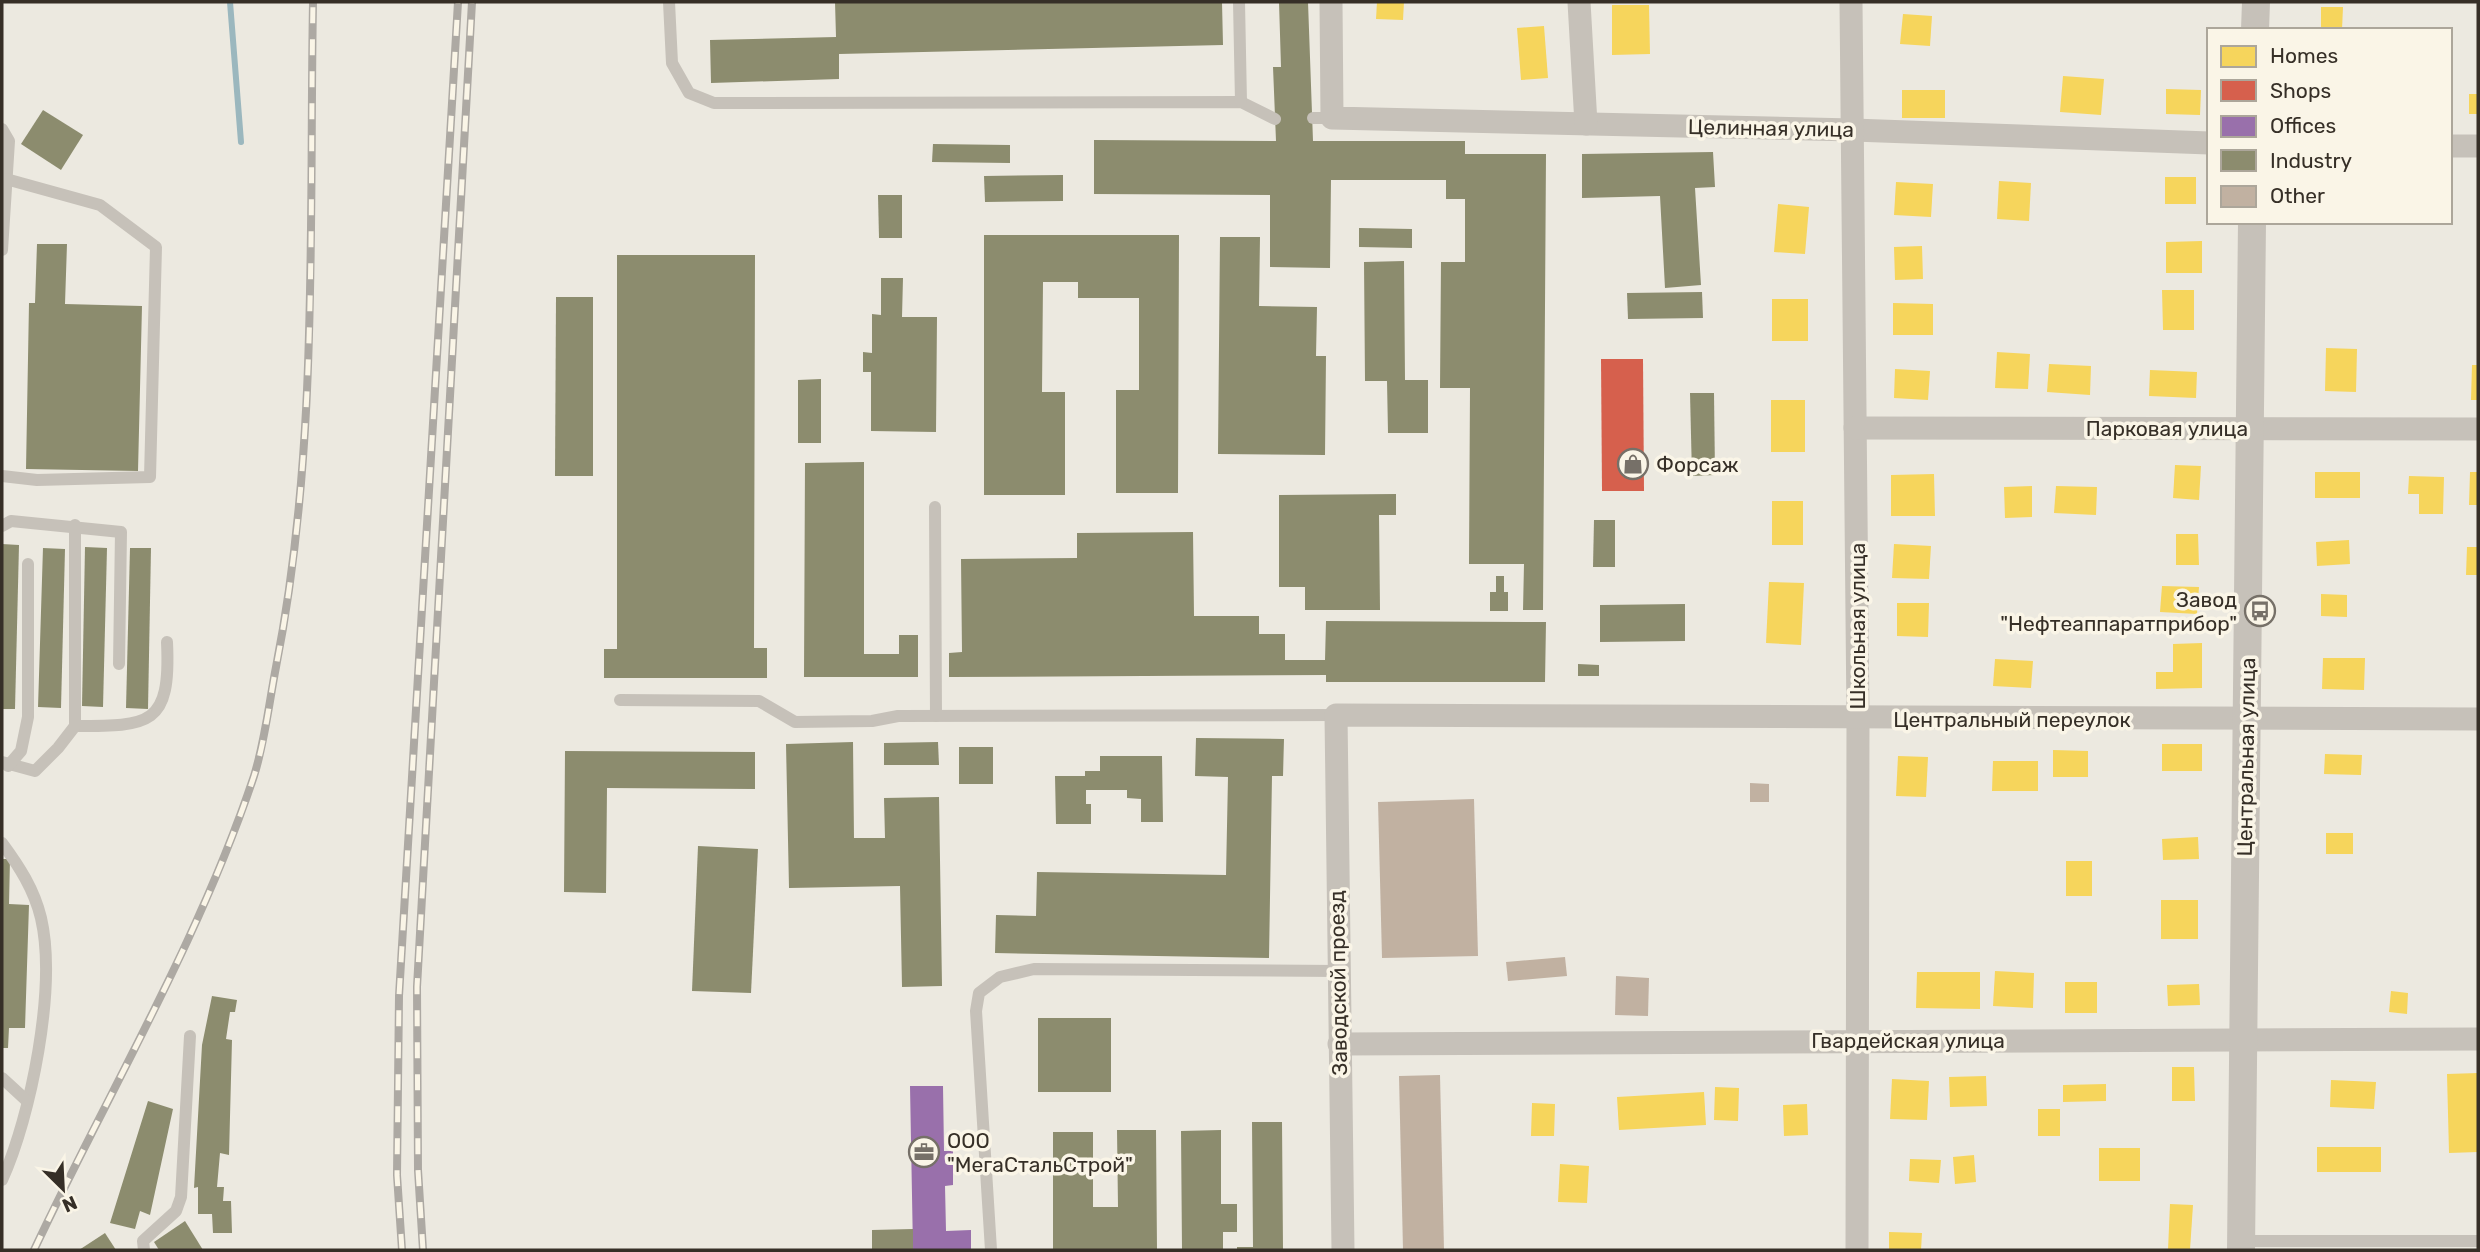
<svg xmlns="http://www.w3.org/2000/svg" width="2480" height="1252" font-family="Rubik,sans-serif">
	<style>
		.homes { fill: #f6d55c }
		.shops { fill: #d6604d }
		.offices { fill: #9970ab }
		.industry { fill: #8c8c6e }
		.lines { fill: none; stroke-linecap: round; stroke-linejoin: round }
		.stream { stroke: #9bb7be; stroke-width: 6 }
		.building { fill: #c1b1a1 }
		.service { stroke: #c6c1b9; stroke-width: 12 }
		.minor { stroke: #c6c1b9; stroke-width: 23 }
		.tertiary { stroke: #c6c1b9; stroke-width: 28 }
		.rail-casing { stroke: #ada9a3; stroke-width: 8 }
		.rail { stroke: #faf5e7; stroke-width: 5; stroke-dasharray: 16; stroke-linecap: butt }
		.labels { text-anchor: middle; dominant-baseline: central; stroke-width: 7; stroke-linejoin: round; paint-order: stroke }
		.street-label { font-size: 21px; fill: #362f27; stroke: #faf5e7 }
		.poi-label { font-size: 21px; fill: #362f27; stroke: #faf5e7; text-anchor: start }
	</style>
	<rect width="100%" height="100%" fill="#ece9e0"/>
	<g class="homes">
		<path d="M 1377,2 L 1404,2 L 1403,20 L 1376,19 Z"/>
		<path d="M 1612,5 L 1649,5 L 1650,54 L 1612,55 Z"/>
		<path d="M 2321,7 L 2343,7 L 2342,30 L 2321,30 Z"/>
		<path d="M 1903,14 L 1932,16 L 1930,46 L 1900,44 Z"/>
		<path d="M 1544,26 L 1548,78 L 1521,80 L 1517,28 Z"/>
		<path d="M 2063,76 L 2104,79 L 2101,115 L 2060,112 Z"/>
		<path d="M 2166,89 L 2201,90 L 2200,115 L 2166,114 Z"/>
		<rect x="1902" y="90" width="43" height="28"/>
		<rect x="2469" y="94" width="9" height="20"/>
		<rect x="2165" y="177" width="31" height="27"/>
		<path d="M 1999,181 L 2031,183 L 2029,221 L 1997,219 Z"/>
		<path d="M 1896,182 L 1933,184 L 1931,217 L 1894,215 Z"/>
		<path d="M 1778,204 L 1809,207 L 1805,254 L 1774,252 Z"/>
		<path d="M 2202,241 L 2202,273 L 2166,273 L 2166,242 Z"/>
		<path d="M 1922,246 L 1923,279 L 1895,280 L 1894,247 Z"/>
		<path d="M 2162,290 L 2194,290 L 2194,330 L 2163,330 Z"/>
		<rect x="1772" y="299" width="36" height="42"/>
		<path d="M 1893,303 L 1933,304 L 1933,335 L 1893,335 Z"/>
		<path d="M 2326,348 L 2357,349 L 2356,392 L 2325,391 Z"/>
		<path d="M 1997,352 L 2030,354 L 2028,389 L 1995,388 Z"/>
		<path d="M 2049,364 L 2091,366 L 2090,395 L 2047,392 Z"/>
		<path d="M 2472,365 L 2478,365 L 2478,400 L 2471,400 Z"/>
		<path d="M 1895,369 L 1930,371 L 1928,400 L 1894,398 Z"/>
		<path d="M 2150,370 L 2197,372 L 2196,398 L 2149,396 Z"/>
		<rect x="1771" y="400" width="34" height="52"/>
		<path d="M 2175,465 L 2201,466 L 2199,500 L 2173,498 Z"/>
		<rect x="2315" y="472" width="45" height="26"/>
		<path d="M 2470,472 L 2478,472 L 2478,505 L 2469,505 Z"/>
		<path d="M 1934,474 L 1935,516 L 1891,516 L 1891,475 Z"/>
		<path d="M 2409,476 L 2444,477 L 2443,514 L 2419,514 L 2419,494 L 2408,494 Z"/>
		<path d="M 2032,486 L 2032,517 L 2005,518 L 2004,487 Z"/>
		<path d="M 2056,486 L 2097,487 L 2096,515 L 2054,513 Z"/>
		<rect x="1772" y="501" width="31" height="44"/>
		<path d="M 2176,534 L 2198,534 L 2199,565 L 2176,565 Z"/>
		<path d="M 2349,540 L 2350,564 L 2317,566 L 2316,542 Z"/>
		<path d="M 1894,544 L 1931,546 L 1929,579 L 1892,578 Z"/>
		<path d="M 2467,547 L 2478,547 L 2478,575 L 2466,575 Z"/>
		<path d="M 1769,582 L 1804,583 L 1801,645 L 1766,643 Z"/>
		<path d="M 2162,586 L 2199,587 L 2197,614 L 2160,612 Z"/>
		<path d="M 2321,594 L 2347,595 L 2347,617 L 2321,616 Z"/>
		<path d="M 1897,603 L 1929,603 L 1928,637 L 1897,636 Z"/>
		<path d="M 2202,643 L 2202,688 L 2156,689 L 2156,672 L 2173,672 L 2173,644 Z"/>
		<path d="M 2323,658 L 2365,658 L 2364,690 L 2322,689 Z"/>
		<path d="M 1995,659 L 2033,661 L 2031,688 L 1993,686 Z"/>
		<rect x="2162" y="744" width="40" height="27"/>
		<path d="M 2053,750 L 2088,751 L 2088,777 L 2053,777 Z"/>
		<path d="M 2325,754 L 2362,755 L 2361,775 L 2324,774 Z"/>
		<path d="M 1898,756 L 1928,757 L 1926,797 L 1896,796 Z"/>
		<path d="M 1993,761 L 2038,761 L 2038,791 L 1992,791 Z"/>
		<rect x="2326" y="833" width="27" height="21"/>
		<path d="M 2198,837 L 2199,859 L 2163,860 L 2162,839 Z"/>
		<rect x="2066" y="861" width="26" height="35"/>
		<rect x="2161" y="900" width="37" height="39"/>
		<path d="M 1995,971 L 2034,973 L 2033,1008 L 1993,1006 Z"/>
		<path d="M 1917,972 L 1980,972 L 1980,1009 L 1916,1008 Z"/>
		<rect x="2065" y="982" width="32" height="31"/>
		<path d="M 2199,984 L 2200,1005 L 2168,1006 L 2167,985 Z"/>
		<path d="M 2391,991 L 2408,993 L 2407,1014 L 2389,1012 Z"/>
		<path d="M 2172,1067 L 2194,1067 L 2195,1101 L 2172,1101 Z"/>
		<path d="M 2478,1073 L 2478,1152 L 2449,1153 L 2447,1074 Z"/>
		<path d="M 1986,1076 L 1987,1106 L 1950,1107 L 1949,1077 Z"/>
		<path d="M 1892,1079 L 1929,1081 L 1927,1120 L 1890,1119 Z"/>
		<path d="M 2331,1080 L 2376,1082 L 2374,1109 L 2330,1107 Z"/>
		<path d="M 2106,1084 L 2106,1101 L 2063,1102 L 2063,1085 Z"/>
		<path d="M 1715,1087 L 1739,1088 L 1738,1121 L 1714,1120 Z"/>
		<path d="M 1704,1092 L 1706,1125 L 1619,1130 L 1617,1097 Z"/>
		<path d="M 1532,1103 L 1555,1104 L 1554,1136 L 1531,1136 Z"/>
		<path d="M 1807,1104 L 1808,1135 L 1784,1136 L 1783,1105 Z"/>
		<rect x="2038" y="1109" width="22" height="27"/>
		<rect x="2317" y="1147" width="64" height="25"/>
		<rect x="2099" y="1148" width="41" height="33"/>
		<path d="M 1974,1155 L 1976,1182 L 1955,1184 L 1953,1157 Z"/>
		<path d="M 1910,1159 L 1941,1160 L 1939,1183 L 1909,1181 Z"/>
		<path d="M 1560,1164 L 1589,1166 L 1587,1203 L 1558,1202 Z"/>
		<path d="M 2170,1204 L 2193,1205 L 2190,1250 L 2168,1250 Z"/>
		<path d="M 1889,1232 L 1922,1233 L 1921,1250 L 1889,1250 Z"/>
	</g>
	<path class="shops" d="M 1601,359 L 1643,359 L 1644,491 L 1602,491 Z"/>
	<path class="offices" d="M 910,1086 L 943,1086 L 944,1151 L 953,1151 L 953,1185 L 945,1186 L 946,1231 L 971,1230 L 971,1250 L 913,1250 Z"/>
	<g class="industry">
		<path d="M 835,2 L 1222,2 L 1223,45 L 839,54 L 839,79 L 711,83 L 710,40 L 836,37 Z"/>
		<path d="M 1279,2 L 1308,2 L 1313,141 L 1465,141 L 1465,154 L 1546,154 L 1543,610 L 1523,610 L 1524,564 L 1469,564 L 1470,388 L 1440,388 L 1441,262 L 1465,262 L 1465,199 L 1446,199 L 1446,180 L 1331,180 L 1330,268 L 1270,267 L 1270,195 L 1094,194 L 1094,140 L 1276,141 L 1273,67 L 1281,67 Z"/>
		<path d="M 43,110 L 83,135 L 61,170 L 21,144 Z"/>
		<path d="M 933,144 L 1010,145 L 1010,163 L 932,162 Z"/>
		<path d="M 1713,152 L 1715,187 L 1695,188 L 1701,285 L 1665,288 L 1660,196 L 1582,198 L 1582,154 Z"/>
		<path d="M 1063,175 L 1063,201 L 985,202 L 984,176 Z"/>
		<path d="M 878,195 L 902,195 L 902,238 L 879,238 Z"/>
		<path d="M 1359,228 L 1412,229 L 1412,248 L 1359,247 Z"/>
		<path d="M 984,235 L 1179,235 L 1178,493 L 1116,493 L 1116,390 L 1139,390 L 1139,298 L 1078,298 L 1078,282 L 1043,282 L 1042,392 L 1065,392 L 1065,495 L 984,495 Z"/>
		<path d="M 1220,237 L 1260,237 L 1259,306 L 1317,307 L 1316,356 L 1326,356 L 1325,455 L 1218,454 Z"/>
		<path d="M 37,244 L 67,244 L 65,304 L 142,306 L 138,471 L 26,469 L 29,303 L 35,303 Z"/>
		<path d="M 617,255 L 755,255 L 754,648 L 767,648 L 767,678 L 604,678 L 604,649 L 617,649 Z"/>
		<path d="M 1404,261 L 1405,380 L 1428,380 L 1428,433 L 1388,433 L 1387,381 L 1365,381 L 1364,262 Z"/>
		<path d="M 881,278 L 903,278 L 902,317 L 937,317 L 936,432 L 871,431 L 871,372 L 863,372 L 863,352 L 872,353 L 872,314 L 881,315 Z"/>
		<path d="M 1702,292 L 1703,318 L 1628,319 L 1627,293 Z"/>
		<path d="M 556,297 L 593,297 L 593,476 L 555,476 Z"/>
		<path d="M 821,379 L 821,443 L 798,443 L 798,380 Z"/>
		<path d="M 1690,393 L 1714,393 L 1715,475 L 1692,476 Z"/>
		<path d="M 864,462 L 864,654 L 899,654 L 899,635 L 918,635 L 918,677 L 804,677 L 805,463 Z"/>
		<path d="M 1396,494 L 1396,515 L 1379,515 L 1380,610 L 1305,610 L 1305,587 L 1279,587 L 1279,495 Z"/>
		<path d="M 1594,520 L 1615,520 L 1615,567 L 1593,567 Z"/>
		<path d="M 1193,532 L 1194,616 L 1259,616 L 1259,634 L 1285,634 L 1285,660 L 1325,660 L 1326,621 L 1546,622 L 1545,682 L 1326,682 L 1326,675 L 949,677 L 949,653 L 962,652 L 961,559 L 1077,558 L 1077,533 Z"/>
		<path d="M 2,544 L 19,545 L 15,709 L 2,709 Z"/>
		<path d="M 85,547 L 107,548 L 103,707 L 82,706 Z"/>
		<path d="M 43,548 L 65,549 L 61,708 L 38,707 Z"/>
		<path d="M 130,548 L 151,548 L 148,709 L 126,708 Z"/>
		<path d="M 1496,576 L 1504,576 L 1504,592 L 1508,592 L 1508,611 L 1490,611 L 1490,592 L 1496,592 Z"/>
		<path d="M 1685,604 L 1685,641 L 1600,642 L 1600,605 Z"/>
		<path d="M 1578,664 L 1599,665 L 1599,676 L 1578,676 Z"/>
		<path d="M 1196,738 L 1284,739 L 1283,776 L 1272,776 L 1269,958 L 995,953 L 996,915 L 1036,916 L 1037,872 L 1226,875 L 1228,777 L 1195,776 Z"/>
		<path d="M 853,742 L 854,838 L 885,838 L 884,798 L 939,797 L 942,986 L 902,987 L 900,886 L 789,888 L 786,744 Z"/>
		<path d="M 938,742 L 939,765 L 884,765 L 884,743 Z"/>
		<rect x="959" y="747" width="34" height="37"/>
		<path d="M 565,751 L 755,752 L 755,789 L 607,788 L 606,893 L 564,892 Z"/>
		<path d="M 1100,756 L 1162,756 L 1163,822 L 1141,822 L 1141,799 L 1127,798 L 1127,790 L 1086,790 L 1086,804 L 1091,804 L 1091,824 L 1056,824 L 1055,776 L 1085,776 L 1085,771 L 1100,771 Z"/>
		<path d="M 698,846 L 758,849 L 751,993 L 692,991 Z"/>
		<path d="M 2,859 L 10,859 L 9,904 L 29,905 L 25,1028 L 9,1028 L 8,1048 L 2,1048 Z"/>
		<path d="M 212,996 L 237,1000 L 235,1012 L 230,1012 L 226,1039 L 232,1040 L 229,1155 L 220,1153 L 217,1187 L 224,1187 L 223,1201 L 231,1201 L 232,1233 L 213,1233 L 212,1214 L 198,1214 L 198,1187 L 194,1188 L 202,1045 Z"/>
		<rect x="1038" y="1018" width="73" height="74"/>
		<path d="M 148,1101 L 173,1109 L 150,1215 L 140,1211 L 135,1229 L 110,1223 Z"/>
		<path d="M 1252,1122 L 1282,1122 L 1283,1250 L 1237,1250 L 1237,1247 L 1253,1247 Z"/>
		<path d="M 1117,1130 L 1156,1130 L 1157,1250 L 1053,1250 L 1053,1132 L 1093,1132 L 1093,1207 L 1118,1207 Z"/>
		<path d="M 1221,1130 L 1221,1204 L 1237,1204 L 1237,1232 L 1223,1232 L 1223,1250 L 1182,1250 L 1181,1131 Z"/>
		<path d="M 185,1221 L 203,1250 L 159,1250 L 154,1242 Z"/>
		<path d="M 913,1229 L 913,1249 L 872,1250 L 872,1230 Z"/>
		<path d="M 105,1233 L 116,1250 L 79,1250 Z"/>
	</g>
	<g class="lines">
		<path class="stream" d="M 230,2 L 241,142"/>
	</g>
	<g class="building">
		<path d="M 1750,783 L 1769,784 L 1769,802 L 1750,802 Z"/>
		<path d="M 1474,799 L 1478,956 L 1382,958 L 1378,802 Z"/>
		<path d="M 1565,957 L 1567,976 L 1508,981 L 1506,962 Z"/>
		<path d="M 1616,976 L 1649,978 L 1648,1016 L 1615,1015 Z"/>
		<path d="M 1440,1075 L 1444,1250 L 1403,1250 L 1399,1076 Z"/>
	</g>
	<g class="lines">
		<g class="service">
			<path d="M 669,2 L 672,63 L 689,93 L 714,103 L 1241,102 L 1275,119"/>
			<path d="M 1239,2 L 1241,102"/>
			<path d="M 1313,118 L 1332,118"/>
			<path d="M 2,129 L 9,141 L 2,250"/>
			<path d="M 2,476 L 37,480 L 150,477 L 156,247 L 100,205 L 6,179"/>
			<path d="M 935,507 L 936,716"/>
			<path d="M 2,526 L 11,521 L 121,532 L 119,664"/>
			<path d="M 620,700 L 759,701 L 795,722 L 872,721 L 898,716 L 1336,715"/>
			<path d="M 75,726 C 150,726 171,726 167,642"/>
			<path d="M 2,762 L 35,771 L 58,748 L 75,726 L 75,525"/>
			<path d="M 8,766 L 21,751 L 28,717 L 28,564"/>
			<path d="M 2,843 C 19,866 34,889 41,918 C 57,987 31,1116 2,1180"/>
			<path d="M 2,1078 L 26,1100"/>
			<path d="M 2241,1241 L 2478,1241"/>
			<path d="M 144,1250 L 143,1241 L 176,1211 L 181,1197 L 190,1036"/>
			<path d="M 991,1250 L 976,1011 L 979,993 L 1000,977 L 1034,969 L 1338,971"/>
		</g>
		<g class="minor">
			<path d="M 1331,2 L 1332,118 L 1853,130 L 2209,143"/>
			<path d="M 1579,2 L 1586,124"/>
			<path d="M 1851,2 L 1858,718 L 1857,1250"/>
			<path d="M 2450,146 L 2478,146"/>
			<path d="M 1855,428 L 2478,429"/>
			<path d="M 1339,1044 L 2478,1039"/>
			<path d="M 1343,1250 L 1336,715 L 2478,719"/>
		</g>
		<g class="tertiary">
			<path d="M 2255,30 L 2256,2"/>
			<path d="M 2241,1250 L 2252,222"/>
		</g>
		<g class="rail-casing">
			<g id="rail">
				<path d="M 34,1250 C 108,1093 199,941 254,776 C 265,741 269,703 276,667 C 319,448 309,224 313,2"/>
				<path d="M 402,1250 L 397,1175 L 399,996 L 458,2"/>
				<path d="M 423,1250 L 418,1170 L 417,987 L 472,2"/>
			</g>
		</g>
		<use href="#rail" class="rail"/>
	</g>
	<defs>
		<g id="shop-ring" transform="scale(1.575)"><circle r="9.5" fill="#faf5e7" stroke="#767068" stroke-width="1.5"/><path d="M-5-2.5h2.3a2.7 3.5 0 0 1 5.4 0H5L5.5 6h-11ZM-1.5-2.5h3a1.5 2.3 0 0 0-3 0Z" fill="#767068"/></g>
		<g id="bus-ring" transform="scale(1.575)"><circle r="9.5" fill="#faf5e7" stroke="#767068" stroke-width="1.5"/><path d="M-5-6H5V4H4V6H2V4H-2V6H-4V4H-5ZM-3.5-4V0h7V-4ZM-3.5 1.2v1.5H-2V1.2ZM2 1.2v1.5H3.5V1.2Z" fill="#767068"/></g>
		<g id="office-ring" transform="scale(1.575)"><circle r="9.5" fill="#faf5e7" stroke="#767068" stroke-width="1.5"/><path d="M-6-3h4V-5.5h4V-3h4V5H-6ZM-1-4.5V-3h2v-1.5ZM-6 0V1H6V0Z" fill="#767068"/></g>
	</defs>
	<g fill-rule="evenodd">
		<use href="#shop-ring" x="1633" y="464"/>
		<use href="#bus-ring" x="2260" y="611"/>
		<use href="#office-ring" x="924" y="1152"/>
	</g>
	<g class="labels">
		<g class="street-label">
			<text transform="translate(1771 128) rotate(1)">Целинная улица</text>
			<text x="2167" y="428">Парковая улица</text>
			<text transform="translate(1857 626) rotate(-90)">Школьная улица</text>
			<text x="2012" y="719">Центральный переулок</text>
			<text transform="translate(2246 757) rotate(-89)">Центральная улица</text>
			<text transform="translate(1338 983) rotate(-91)">Заводской проезд</text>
			<text x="1908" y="1040">Гвардейская улица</text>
		</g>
		<g class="poi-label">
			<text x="1656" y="464">Форсаж</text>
			<text x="2237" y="599" text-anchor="end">Завод<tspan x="2237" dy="24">"Нефтеаппаратприбор"</tspan></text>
			<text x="947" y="1140">ООО<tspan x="947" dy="24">"МегаСтальСтрой"</tspan></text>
		</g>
	</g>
	<rect width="2480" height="1252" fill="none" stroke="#362f27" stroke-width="7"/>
	<rect x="2207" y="28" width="245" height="196" fill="#faf5e7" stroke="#aca69a" stroke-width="2"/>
	<rect x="2221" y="46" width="35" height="21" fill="#f6d55c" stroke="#aca69a" stroke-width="2"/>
	<text x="2270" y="63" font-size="21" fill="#362f27">Homes</text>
	<rect x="2221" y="80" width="35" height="21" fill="#d6604d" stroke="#aca69a" stroke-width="2"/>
	<text x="2270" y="98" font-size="21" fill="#362f27">Shops</text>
	<rect x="2221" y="116" width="35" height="21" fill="#9970ab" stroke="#aca69a" stroke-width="2"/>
	<text x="2270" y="133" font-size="21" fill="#362f27">Offices</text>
	<rect x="2221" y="150" width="35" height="21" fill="#8c8c6e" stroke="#aca69a" stroke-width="2"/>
	<text x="2270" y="168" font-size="21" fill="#362f27">Industry</text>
	<rect x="2221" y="186" width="35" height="21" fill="#c1b1a1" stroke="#aca69a" stroke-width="2"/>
	<text x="2270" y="203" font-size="21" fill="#362f27">Other</text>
	<g transform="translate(63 1189) rotate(156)" stroke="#faf5e7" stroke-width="5" paint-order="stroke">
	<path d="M0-5L12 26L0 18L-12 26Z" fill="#362f27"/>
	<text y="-10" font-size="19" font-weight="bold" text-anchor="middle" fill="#362f27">N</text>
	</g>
</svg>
